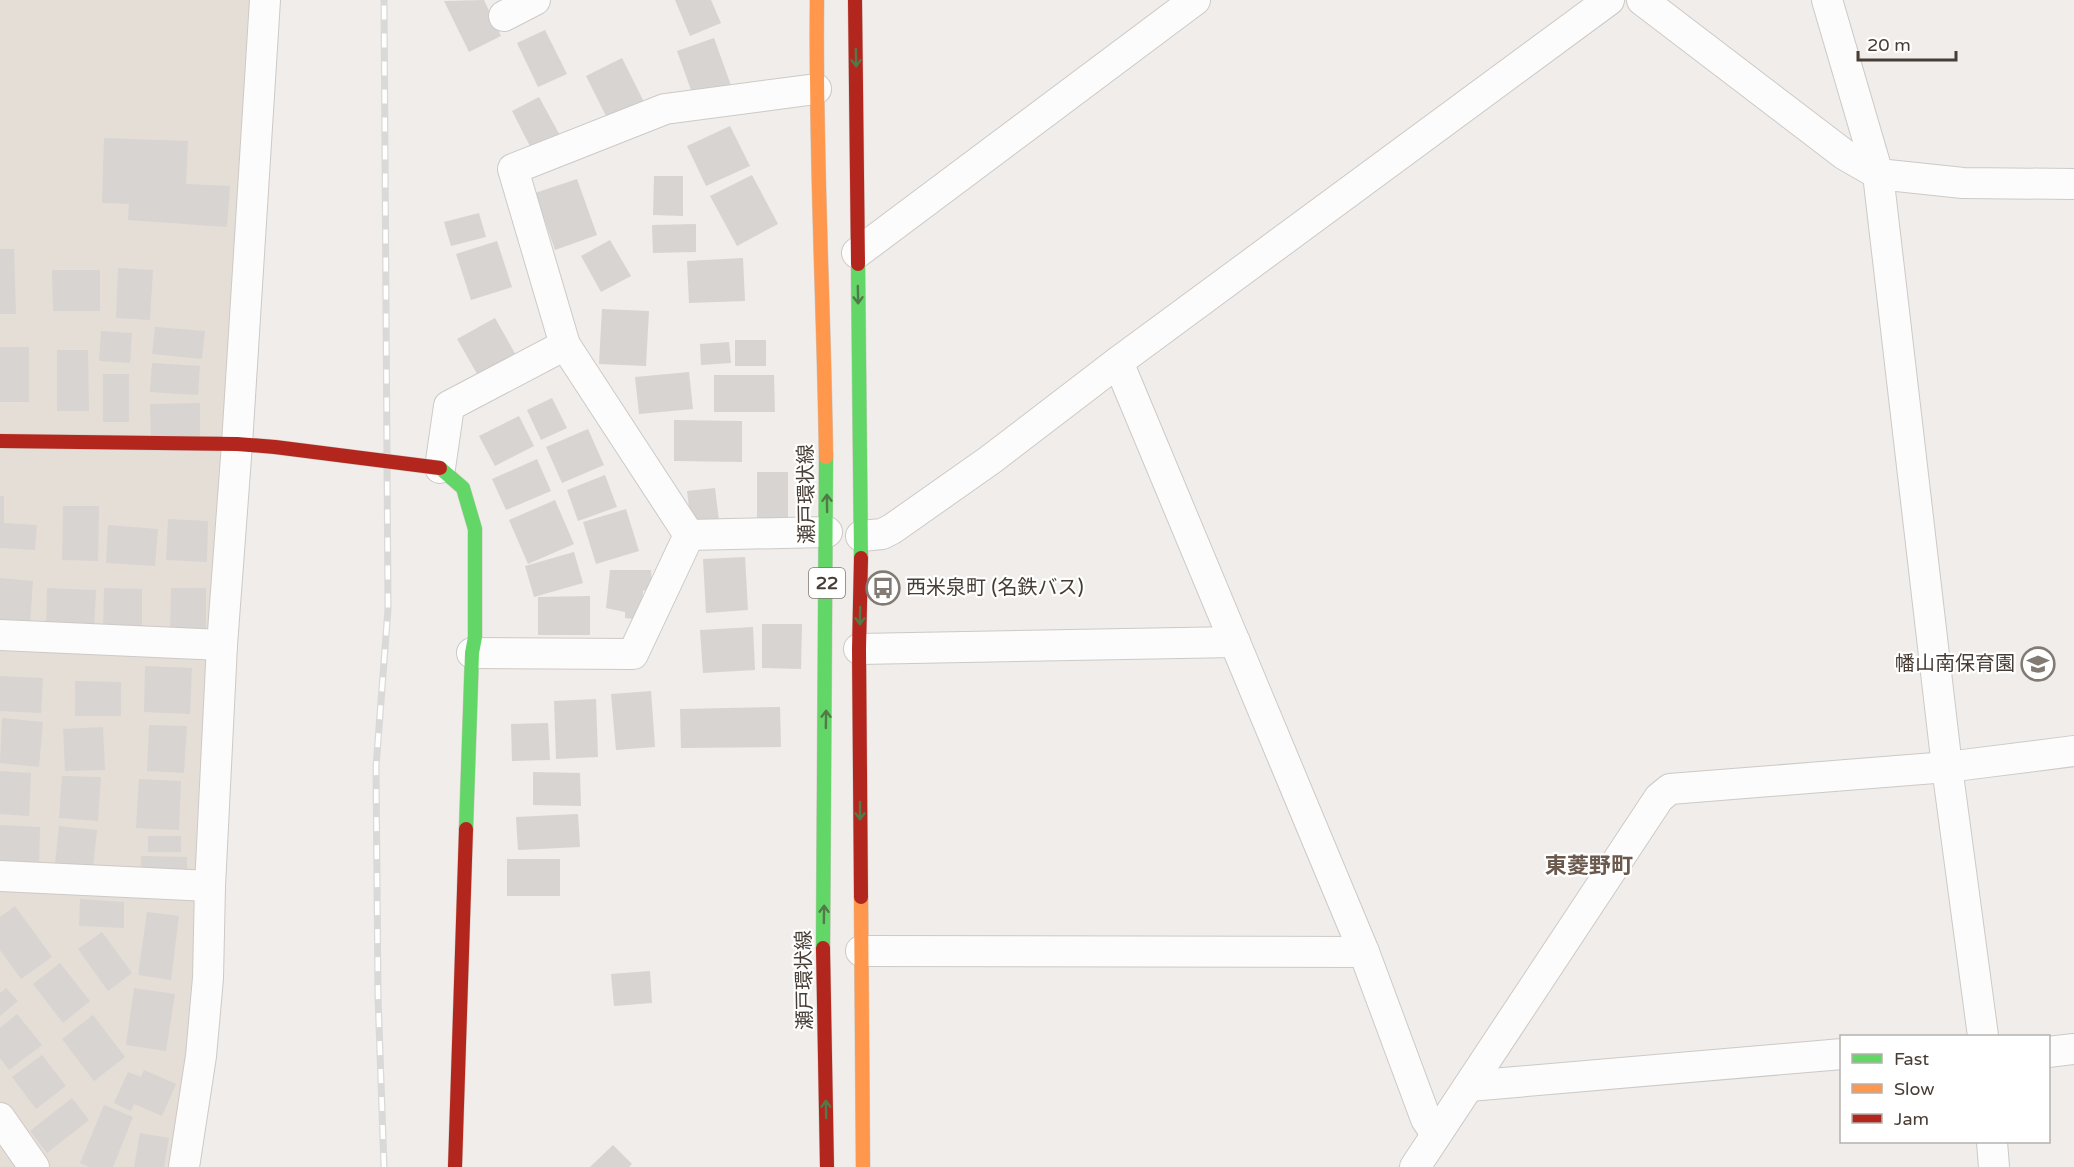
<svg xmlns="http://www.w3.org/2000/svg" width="2074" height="1167" font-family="'Varela Round','Noto Sans JP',sans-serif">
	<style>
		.residential { fill: #e5ded7 }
		.building { fill: #d8d4d1 }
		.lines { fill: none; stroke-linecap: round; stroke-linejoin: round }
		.street-casing { stroke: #cdc9c6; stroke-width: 32 }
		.fast-casing { stroke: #d1cac2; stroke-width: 15 }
		.slow-casing { stroke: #d1cac2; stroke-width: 15 }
		.jam-casing { stroke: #d1cac2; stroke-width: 15 }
		.street { stroke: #fdfcfc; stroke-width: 30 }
		.fast { stroke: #63d668; stroke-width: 14 }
		.slow { stroke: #ff974d; stroke-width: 14 }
		.jam { stroke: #b3261e; stroke-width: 14 }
		.rail-casing { stroke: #d9d9d8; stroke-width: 7 }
		.rail { stroke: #fff; stroke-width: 4.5; stroke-dasharray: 14; stroke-linecap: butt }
		.jam-bridge-casing { stroke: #d1cac2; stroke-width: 15; stroke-linecap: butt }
		.jam-bridge { stroke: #b3261e; stroke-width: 14 }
		.oneway { stroke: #527a49 }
		.labels { text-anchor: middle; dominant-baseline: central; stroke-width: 4.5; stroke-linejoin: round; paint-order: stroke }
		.shield { fill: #fff; stroke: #7e7772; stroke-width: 1.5 }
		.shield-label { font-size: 18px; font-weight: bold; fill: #473d35 }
		.street-label { font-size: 20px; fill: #473d35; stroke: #fff }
		.poi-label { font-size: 20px; fill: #473d35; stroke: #fff; text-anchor: start }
		.quarter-label { font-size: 22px; font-weight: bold; fill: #6a594c; stroke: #fff }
	</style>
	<rect width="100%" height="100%" fill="#f0edea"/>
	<path class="residential" d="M 0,0 L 254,0 L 216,814 L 179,1167 L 0,1167 Z"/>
	<g class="building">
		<path d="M 484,0 L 501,36 L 469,52 L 444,1 Z"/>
		<path d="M 675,0 L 711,0 L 721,23 L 690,36 Z"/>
		<path d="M 545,30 L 567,74 L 538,87 L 517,43 Z"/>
		<path d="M 714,38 L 733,91 L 696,104 L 677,51 Z"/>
		<path d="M 622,58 L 648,110 L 612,128 L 586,76 Z"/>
		<path d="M 539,97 L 563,141 L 535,156 L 512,111 Z"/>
		<path d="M 730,126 L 750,166 L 706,186 L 687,146 Z"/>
		<path d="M 104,138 L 188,141 L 186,184 L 230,186 L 227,227 L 128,220 L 129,204 L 102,203 Z"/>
		<path d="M 752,175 L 778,224 L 737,246 L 710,196 Z"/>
		<path d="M 654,176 L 683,176 L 683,216 L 653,215 Z"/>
		<path d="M 577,179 L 597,235 L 555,250 L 535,193 Z"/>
		<path d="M 479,213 L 486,237 L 451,246 L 444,222 Z"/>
		<path d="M 696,224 L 696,252 L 653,253 L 652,225 Z"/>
		<path d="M 610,240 L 631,276 L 601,292 L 581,256 Z"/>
		<path d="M 497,241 L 512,287 L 471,300 L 456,254 Z"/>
		<path d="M 0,249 L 14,249 L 16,314 L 0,314 Z"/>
		<path d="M 743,258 L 745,301 L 689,303 L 687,261 Z"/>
		<path d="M 118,268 L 153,270 L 150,320 L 116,318 Z"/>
		<path d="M 52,270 L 100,270 L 100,311 L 53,311 Z"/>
		<path d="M 602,309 L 649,311 L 646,366 L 599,364 Z"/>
		<path d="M 495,318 L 517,357 L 480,379 L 457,339 Z"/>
		<path d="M 155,327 L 205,331 L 202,359 L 152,354 Z"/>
		<path d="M 101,331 L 132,333 L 130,363 L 99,361 Z"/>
		<rect x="735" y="340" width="31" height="26"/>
		<path d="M 729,342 L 731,363 L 701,365 L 700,344 Z"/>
		<rect x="0" y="347" width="29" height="55"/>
		<path d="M 57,350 L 88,350 L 89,411 L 57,411 Z"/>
		<path d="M 152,363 L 200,366 L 198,395 L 150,392 Z"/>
		<path d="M 689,372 L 693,409 L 639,414 L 635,377 Z"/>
		<rect x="103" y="374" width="26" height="48"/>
		<path d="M 714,375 L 774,375 L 775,412 L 714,412 Z"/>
		<path d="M 552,398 L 567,428 L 541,440 L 527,410 Z"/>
		<path d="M 200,403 L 200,441 L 151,441 L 150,404 Z"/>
		<path d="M 519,416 L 534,446 L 495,466 L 479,436 Z"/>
		<path d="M 674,420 L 742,421 L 742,462 L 674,461 Z"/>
		<path d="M 588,429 L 604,465 L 562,483 L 546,447 Z"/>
		<path d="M 537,459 L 551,491 L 506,510 L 492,479 Z"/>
		<rect x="757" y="472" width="31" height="48"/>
		<path d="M 605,475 L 617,507 L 578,521 L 567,490 Z"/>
		<path d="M 715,488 L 719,521 L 691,524 L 687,491 Z"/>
		<path d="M 0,496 L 4,496 L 4,523 L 37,525 L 35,550 L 0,548 Z"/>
		<path d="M 555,500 L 574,544 L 528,564 L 509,520 Z"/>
		<path d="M 63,506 L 99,506 L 98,561 L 62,560 Z"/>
		<path d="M 626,509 L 639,551 L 596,564 L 583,522 Z"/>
		<path d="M 168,519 L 208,521 L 207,562 L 166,560 Z"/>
		<path d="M 108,525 L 158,529 L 155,566 L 106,563 Z"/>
		<path d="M 574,552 L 583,583 L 534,597 L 525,566 Z"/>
		<path d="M 745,557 L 748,610 L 706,613 L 703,559 Z"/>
		<path d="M 610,570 L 651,570 L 652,588 L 643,591 L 642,620 L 625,618 L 625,612 L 606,608 Z"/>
		<path d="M 0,578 L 33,581 L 30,624 L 0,621 Z"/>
		<path d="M 47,588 L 96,590 L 94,628 L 46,626 Z"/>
		<path d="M 104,588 L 142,589 L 142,634 L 103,634 Z"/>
		<path d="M 171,588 L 206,588 L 206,634 L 170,634 Z"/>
		<path d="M 590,596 L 590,635 L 538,635 L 538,597 Z"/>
		<path d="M 762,624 L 802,624 L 801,669 L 762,668 Z"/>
		<path d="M 753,627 L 755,670 L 703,673 L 700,630 Z"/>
		<path d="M 145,666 L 192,668 L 190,714 L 144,712 Z"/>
		<path d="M 0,676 L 43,678 L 41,713 L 0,711 Z"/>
		<path d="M 75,681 L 121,682 L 121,716 L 75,716 Z"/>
		<path d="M 651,691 L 655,747 L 616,750 L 611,694 Z"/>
		<path d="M 596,699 L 598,757 L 556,759 L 554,701 Z"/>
		<path d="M 780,707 L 781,747 L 681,748 L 680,709 Z"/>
		<path d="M 2,718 L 43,722 L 39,767 L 0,763 Z"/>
		<path d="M 548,723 L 550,760 L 512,761 L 511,724 Z"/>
		<path d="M 149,725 L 187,726 L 184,773 L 147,771 Z"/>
		<path d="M 103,727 L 105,770 L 65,771 L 63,729 Z"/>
		<path d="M 0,771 L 31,773 L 29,816 L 0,814 Z"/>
		<path d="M 533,772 L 580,773 L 581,806 L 533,805 Z"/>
		<path d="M 62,776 L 101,777 L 98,821 L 59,818 Z"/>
		<path d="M 139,779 L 181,781 L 179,830 L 136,828 Z"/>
		<path d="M 578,814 L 580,847 L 518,850 L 516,817 Z"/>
		<path d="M 0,825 L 40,827 L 39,868 L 0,867 Z"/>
		<path d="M 59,826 L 97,830 L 92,878 L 54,874 Z"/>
		<rect x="148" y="836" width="33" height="16"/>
		<path d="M 141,856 L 187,857 L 187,884 L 140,882 Z"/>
		<rect x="507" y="859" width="53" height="37"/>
		<path d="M 80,899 L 124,902 L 124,928 L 79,926 Z"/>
		<path d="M 15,906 L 52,957 L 21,979 L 0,950 L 0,917 Z"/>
		<path d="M 147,912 L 179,916 L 171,980 L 138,975 Z"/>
		<path d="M 102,932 L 132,973 L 108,991 L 78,949 Z"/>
		<path d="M 60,963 L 90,1001 L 63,1023 L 33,984 Z"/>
		<path d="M 650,971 L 652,1003 L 614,1006 L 611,974 Z"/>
		<path d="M 6,988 L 18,1001 L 0,1016 L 0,993 Z"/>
		<path d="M 134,988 L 175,994 L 166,1051 L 126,1045 Z"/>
		<path d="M 17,1014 L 42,1045 L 9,1070 L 0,1058 L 0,1028 Z"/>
		<path d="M 93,1015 L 125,1057 L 94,1081 L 62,1039 Z"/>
		<path d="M 42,1055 L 66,1086 L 36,1109 L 12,1077 Z"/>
		<path d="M 144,1070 L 176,1084 L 162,1116 L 134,1104 L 131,1111 L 114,1103 L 128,1072 L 141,1077 Z"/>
		<path d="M 72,1098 L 89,1120 L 47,1153 L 30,1131 Z"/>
		<path d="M 104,1105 L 133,1117 L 113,1167 L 89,1167 L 80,1163 Z"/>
		<path d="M 140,1133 L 169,1138 L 164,1167 L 134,1167 Z"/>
		<path d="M 613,1145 L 632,1164 L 629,1167 L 590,1167 Z"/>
	</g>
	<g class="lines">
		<g class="street-casing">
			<g id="street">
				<path d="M 1642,0 L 1845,155 L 1878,174 L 1963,183 L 2074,184"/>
				<path d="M 1827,0 L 1878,174 L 1947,767 L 1983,1036"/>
				<path d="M 504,16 L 535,0"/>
				<path d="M 857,253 L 1195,0"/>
				<path d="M 565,345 L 513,169 L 665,109 L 816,89"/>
				<path d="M 1118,362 L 1364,952 L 1426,1119 L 1436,1134"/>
				<path d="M 440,468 L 449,406 L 565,345 L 689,535 L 633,654 L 472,653"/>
				<path d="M 689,535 L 827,532"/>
				<path d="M 861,536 L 882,534 L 892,529 L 990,460 L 1118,362 L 1609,0"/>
				<path d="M 0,635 L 222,645"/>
				<path d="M 859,649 L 1235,642"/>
				<path d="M 0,876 L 210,886"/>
				<path d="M 861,951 L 1364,952"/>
				<path d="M 2048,1052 L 2074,1049"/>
				<path d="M 1469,1086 L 1842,1054"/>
				<path d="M 0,1118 L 34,1167"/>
				<path d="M 1992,1142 L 1994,1167"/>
				<path d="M 184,1167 L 201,1056 L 208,978 L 210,886 L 222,645 L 237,444 L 265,0"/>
				<path d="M 1415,1167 L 1659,798 L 1670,789 L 1947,767 L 2074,751"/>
			</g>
		</g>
		<g class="fast-casing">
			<g id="fast">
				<path d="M 858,264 L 861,558"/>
				<path d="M 440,468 L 463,488 L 475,529 L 475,637 L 472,653 L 466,829"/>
				<path d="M 823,948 L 826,457"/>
			</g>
		</g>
		<g class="slow-casing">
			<g id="slow">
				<path d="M 817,0 C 815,152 824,305 826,457"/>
				<path d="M 861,897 L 863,1167"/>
			</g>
		</g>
		<g class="jam-casing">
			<g id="jam">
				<path d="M 855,0 L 858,264"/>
				<path d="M 0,441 L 237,444 L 275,447"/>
				<path d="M 861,558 L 859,649 L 861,897"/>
				<path d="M 823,948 L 827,1167"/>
				<path d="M 455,1167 L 466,829"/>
			</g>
		</g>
		<use href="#street" class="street"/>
		<use href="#fast" class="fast"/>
		<use href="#slow" class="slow"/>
		<use href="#jam" class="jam"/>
		<g class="rail-casing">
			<path id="rail" d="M 384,1167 L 378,996 L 376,767 L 388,609 L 384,0"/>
		</g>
		<use href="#rail" class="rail"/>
		<g class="jam-bridge-casing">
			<path id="jam-bridge" d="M 275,447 L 440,468"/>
		</g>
		<use href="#jam-bridge" class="jam-bridge"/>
	</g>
	<defs><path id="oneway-shaft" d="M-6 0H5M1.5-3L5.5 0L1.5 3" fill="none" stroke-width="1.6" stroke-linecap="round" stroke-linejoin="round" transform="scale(1.5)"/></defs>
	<g class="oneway">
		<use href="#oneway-shaft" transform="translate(856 58) rotate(89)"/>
		<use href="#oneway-shaft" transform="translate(858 295) rotate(89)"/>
		<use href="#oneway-shaft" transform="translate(827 503) rotate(-91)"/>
		<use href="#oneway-shaft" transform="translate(860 616) rotate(91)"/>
		<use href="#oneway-shaft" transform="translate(826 719) rotate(-89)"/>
		<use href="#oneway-shaft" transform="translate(860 811) rotate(90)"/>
		<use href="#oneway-shaft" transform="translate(824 914) rotate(-89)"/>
		<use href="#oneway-shaft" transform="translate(826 1109) rotate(-91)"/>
	</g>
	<defs>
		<g id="bus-ring" transform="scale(1.725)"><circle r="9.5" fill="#fff" stroke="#827b74" stroke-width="1.5"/><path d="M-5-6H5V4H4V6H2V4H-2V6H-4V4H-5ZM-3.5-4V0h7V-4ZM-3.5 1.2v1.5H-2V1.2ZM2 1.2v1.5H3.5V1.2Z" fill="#827b74"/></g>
		<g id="school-ring" transform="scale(1.725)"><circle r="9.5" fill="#fff" stroke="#827b74" stroke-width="1.5"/><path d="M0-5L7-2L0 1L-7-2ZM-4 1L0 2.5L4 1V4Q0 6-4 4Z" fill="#827b74"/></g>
	</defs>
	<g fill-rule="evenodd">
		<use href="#bus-ring" x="883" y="588"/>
		<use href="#school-ring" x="2038" y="664"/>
	</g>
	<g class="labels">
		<rect class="shield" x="809" y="568" width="36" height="30" rx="4.5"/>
		<g class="shield-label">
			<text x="827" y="583">22</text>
		</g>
		<g class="street-label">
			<text transform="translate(807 494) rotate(-91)">瀬戸環状線</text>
			<text transform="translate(805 980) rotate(-91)">瀬戸環状線</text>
		</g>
		<g class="poi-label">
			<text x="906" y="588">西米泉町 (名鉄バス)</text>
			<text x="2015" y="664" text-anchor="end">幡山南保育園</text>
		</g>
		<g class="quarter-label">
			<text x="1589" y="866">東菱野町</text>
		</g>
	</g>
	<rect x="1840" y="1035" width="210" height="108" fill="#ffffff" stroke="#b5b1ae" stroke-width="1.5"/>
	<rect x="1852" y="1054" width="30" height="9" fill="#63d668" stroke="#b5b1ae" stroke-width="1.5"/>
	<text x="1894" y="1065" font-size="18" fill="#473d35">Fast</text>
	<rect x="1852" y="1084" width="30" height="9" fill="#ff974d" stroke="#b5b1ae" stroke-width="1.5"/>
	<text x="1894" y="1095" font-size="18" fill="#473d35">Slow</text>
	<rect x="1852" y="1114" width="30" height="9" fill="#b3261e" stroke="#b5b1ae" stroke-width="1.5"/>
	<text x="1894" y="1125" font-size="18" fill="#473d35">Jam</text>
	<path d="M1858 51v9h98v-9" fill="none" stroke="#473d35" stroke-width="3"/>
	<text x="1867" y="51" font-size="18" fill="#473d35" stroke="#ffffff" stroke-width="4.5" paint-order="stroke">20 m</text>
</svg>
